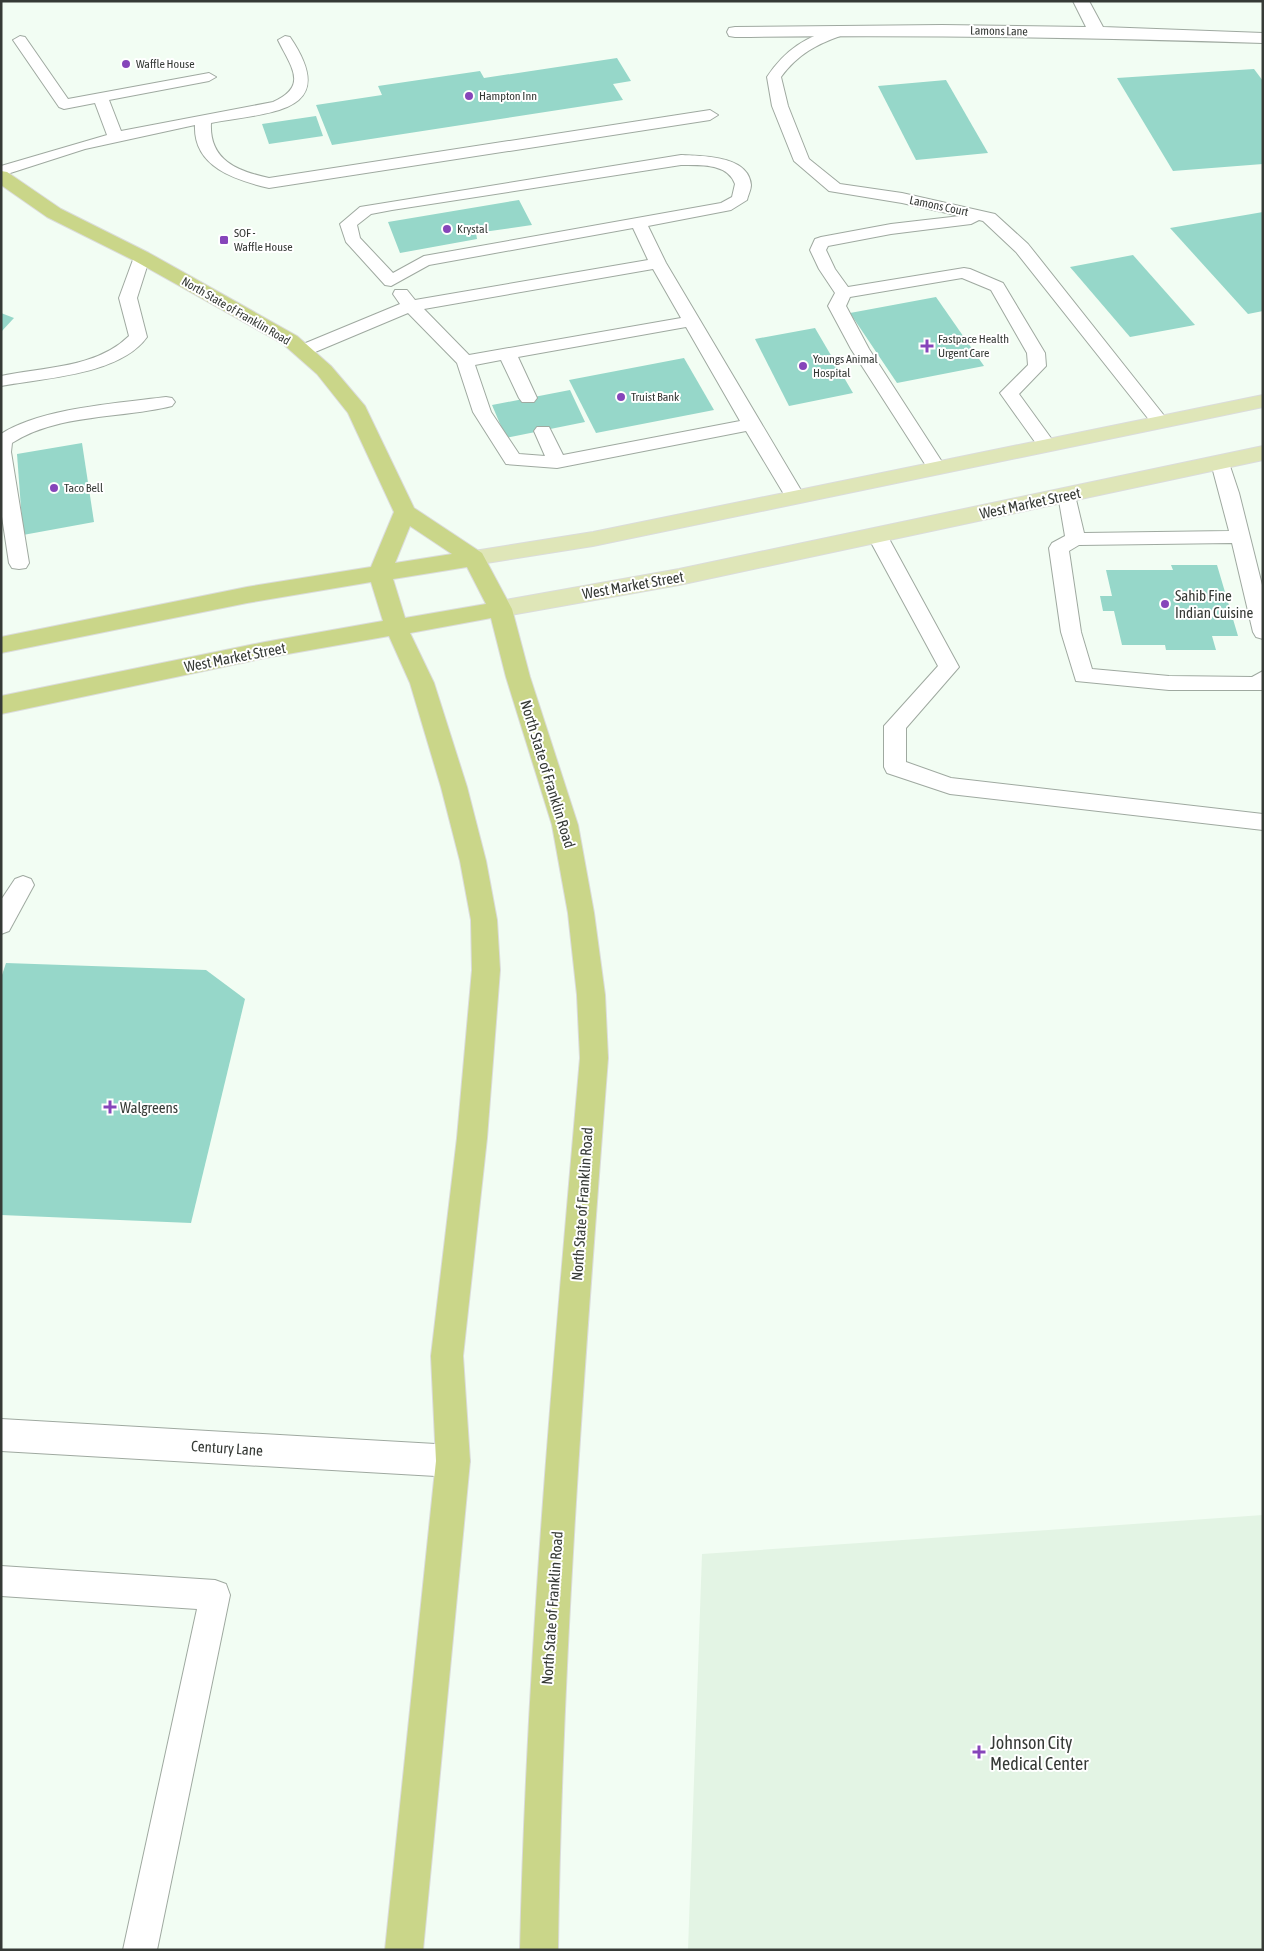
<svg xmlns="http://www.w3.org/2000/svg" width="1264" height="1951" font-family="'Asap Condensed',sans-serif">
	<style>
		.built { fill: #e3f4e4 }
		.building { fill: #96d7c9 }
		.lines { fill: none; stroke-linecap: round; stroke-linejoin: round }
		.lane-casing { stroke: #9fa9a0; stroke-width: 2 }
		.street-casing { stroke: #9fa9a0; stroke-width: 2 }
		.primary-casing { stroke: #dbdcdb; stroke-width: 2 }
		.highway-casing { stroke: #dbdcdb; stroke-width: 2 }
		.lane { fill: #fff; fill-rule: evenodd }
		.street { fill: #fff; fill-rule: evenodd }
		.primary { fill: #dfe6b8; fill-rule: evenodd }
		.highway { fill: #cad689; fill-rule: evenodd }
		.poi-dot { fill: #8645ba; stroke: #fff; stroke-width: 2 }
		.labels { text-anchor: middle; dominant-baseline: central; stroke-width: 4; stroke-linejoin: round; paint-order: stroke }
		.far-street-label { font-size: 12px; fill: #363a36; stroke: #fff }
		.far-poi-label { font-size: 12px; fill: #363a36; stroke: #fff; text-anchor: start }
		.street-label { font-size: 15px; fill: #363a36; stroke: #fff }
		.poi-label { font-size: 15px; fill: #363a36; stroke: #fff; text-anchor: start }
		.near-poi-label { font-size: 18px; fill: #363a36; stroke: #fff; text-anchor: start }
	</style>
	<rect width="100%" height="100%" fill="#f2fdf3"/>
	<path class="built" d="M 1263,1515 L 1263,1950 L 688,1950 L 702,1554 Z"/>
	<g class="building">
		<path d="M 617,58 L 631,81 L 613,84 L 623,100 L 332,145 L 316,105 L 382,95 L 378,86 L 480,71 L 484,78 Z"/>
		<path d="M 1254,69 L 1263,81 L 1263,164 L 1173,171 L 1117,78 Z"/>
		<path d="M 946,80 L 988,153 L 916,160 L 878,86 Z"/>
		<path d="M 316,116 L 323,136 L 269,144 L 262,124 Z"/>
		<path d="M 519,200 L 532,225 L 476,233 L 477,239 L 400,253 L 388,222 Z"/>
		<path d="M 1263,212 L 1263,311 L 1248,314 L 1170,228 Z"/>
		<path d="M 1133,255 L 1195,325 L 1130,337 L 1070,267 Z"/>
		<path d="M 936,297 L 984,366 L 897,383 L 850,313 Z"/>
		<path d="M 1,313 L 14,318 L 1,332 Z"/>
		<path d="M 815,328 L 853,393 L 789,406 L 755,339 Z"/>
		<path d="M 684,358 L 714,410 L 596,433 L 569,380 Z"/>
		<path d="M 570,390 L 585,422 L 506,438 L 492,405 Z"/>
		<path d="M 82,443 L 94,522 L 23,535 L 17,454 Z"/>
		<path d="M 1171,565 L 1217,565 L 1238,636 L 1212,636 L 1216,650 L 1166,650 L 1165,645 L 1122,645 L 1114,611 L 1103,611 L 1100,596 L 1112,596 L 1106,570 L 1173,570 Z"/>
		<path d="M 6,963 L 206,970 L 245,999 L 191,1223 L 1,1215 L 1,978 Z"/>
	</g>
	<g class="lines">
		<g class="lane-casing">
			<g id="lane">
				<path d="M 838,28 L 843,29 L 845,32 L 843,35 C 817,44 798,54 781,77 L 788,106 L 809,159 L 840,184 L 902,193 L 995,214 L 1028,244 L 1166,418 L 1169,422 L 1166,426 L 1154,426 L 1016,252 L 983,221 L 979,220 L 971,224 L 891,234 L 828,246 L 826,250 L 835,269 L 848,287 L 964,268 L 970,269 L 1003,283 L 1045,353 L 1046,366 L 1019,394 L 1056,445 L 1054,449 L 1040,449 L 1000,393 L 1028,365 L 1027,353 L 991,290 L 962,278 L 850,297 L 846,306 L 869,349 L 946,468 L 944,472 L 930,472 L 851,349 L 828,306 L 835,293 L 819,269 L 810,250 L 815,239 L 821,237 L 891,224 L 960,216 L 902,203 L 829,191 L 794,161 L 772,106 L 767,77 C 785,50 806,36 838,28 Z"/>
				<path d="M 20,36 L 25,37 L 68,99 L 209,73 L 216,77 L 209,81 L 109,100 L 121,131 L 273,102 C 309,86 291,67 278,40 L 285,36 L 290,37 C 343,115 266,112 211,123 C 209,160 237,171 269,178 L 710,110 L 718,115 L 710,120 L 269,188 C 235,180 193,167 195,125 L 85,149 L 1,176 L 1,166 L 107,135 L 95,103 L 64,109 L 59,107 L 13,40 Z"/>
				<path d="M 681,155 C 701,156 749,155 751,185 C 751,190 748,195 747,200 L 731,210 L 648,226 L 666,263 L 805,497 L 802,501 L 795,503 L 788,501 L 746,431 L 557,468 L 506,464 L 473,412 L 457,363 L 408,313 L 308,355 L 296,355 L 293,351 L 296,347 L 400,304 L 393,294 L 395,290 L 407,290 L 415,300 L 648,260 L 633,228 L 429,265 L 391,286 L 385,285 L 346,242 L 340,224 L 360,207 ZM 681,165 C 700,165 728,163 735,184 L 732,197 L 721,203 L 424,256 L 393,273 L 360,238 L 357,225 L 371,214 L 392,210 ZM 653,269 L 681,318 L 469,355 L 424,309 ZM 686,327 L 740,421 L 563,455 L 549,427 L 537,427 L 534,431 L 545,456 L 519,454 L 491,412 L 475,365 L 501,360 L 519,398 L 522,402 L 534,402 L 537,398 L 518,357 Z"/>
				<path d="M 142,252 L 148,253 L 150,257 L 137,298 L 147,337 C 120,375 44,378 1,386 L 1,376 C 43,367 97,368 129,336 L 119,298 L 134,257 L 136,253 Z"/>
				<path d="M 166,397 L 172,398 L 175,402 L 172,406 C 120,419 59,413 12,443 L 11,452 L 29,563 L 26,568 L 19,569 L 12,568 L 9,563 L 1,510 L 1,434 C 41,408 119,403 166,397 Z"/>
				<path d="M 1220,457 L 1227,459 L 1229,463 L 1239,493 L 1263,589 L 1263,639 L 1256,637 L 1253,632 L 1232,543 L 1079,545 L 1069,551 L 1081,632 L 1092,669 L 1169,676 L 1252,677 L 1263,671 L 1263,690 L 1169,690 L 1076,681 L 1061,632 L 1049,548 L 1052,543 L 1065,536 L 1058,495 L 1060,491 L 1067,489 L 1074,491 L 1084,533 L 1229,531 L 1211,463 L 1213,459 Z"/>
				<path d="M 877,529 L 884,531 L 887,535 L 959,667 L 906,728 L 906,762 L 951,778 L 1263,814 L 1263,830 L 950,794 L 887,773 L 884,767 L 884,726 L 938,666 L 867,535 L 870,531 Z"/>
				<path d="M 23,876 L 31,879 L 34,885 L 9,931 L 1,934 L 1,900 L 15,879 Z"/>
				<path d="M 1,1566 L 215,1580 L 226,1584 L 230,1595 L 157,1950 L 123,1950 L 197,1609 L 1,1596 Z"/>
			</g>
		</g>
		<g class="street-casing">
			<g id="street">
				<path d="M 1073,1 L 1089,1 L 1103,27 L 1263,33 L 1263,43 C 1087,37 911,35 735,37 L 729,36 L 727,32 L 729,28 L 735,27 L 942,25 L 1086,27 Z"/>
				<path d="M 1,1419 L 453,1445 L 465,1450 L 470,1461 L 465,1472 L 453,1477 L 1,1451 Z"/>
			</g>
		</g>
		<g class="primary-casing">
			<g id="primary">
				<path d="M 1263,395 L 1263,407 L 593,546 L 474,565 L 466,563 L 463,558 L 466,553 L 474,551 L 593,532 Z"/>
				<path d="M 1263,446 L 1263,460 L 679,585 L 500,617 L 492,615 L 488,609 L 492,603 L 500,601 L 679,569 Z"/>
			</g>
		</g>
		<g class="highway-casing">
			<path id="highway" d="M 1,171 L 7,172 L 61,209 L 149,253 L 297,336 L 331,366 L 365,406 L 414,508 L 482,553 L 512,609 L 530,677 L 578,825 L 594,913 L 605,995 L 608,1058 C 585,1355 562,1652 558,1950 L 520,1950 C 527,1652 554,1355 580,1058 L 577,995 L 568,913 L 552,825 L 506,677 L 491,618 L 410,633 L 434,683 L 467,787 L 486,861 L 497,920 L 500,970 L 487,1138 L 463,1356 L 470,1461 L 423,1950 L 385,1950 L 436,1461 L 431,1356 L 457,1138 L 472,970 L 471,920 L 460,861 L 441,787 L 410,683 L 389,636 L 265,658 L 1,714 L 1,696 L 265,642 L 383,621 L 371,582 L 247,603 L 1,653 L 1,637 L 247,587 L 371,567 L 394,512 L 348,413 L 317,374 L 283,344 L 135,261 L 47,217 L 1,185 ZM 410,526 L 452,554 L 395,563 ZM 467,567 L 486,604 L 405,618 L 393,579 Z"/>
		</g>
		<use href="#lane" class="lane"/>
		<use href="#street" class="street"/>
		<use href="#primary" class="primary"/>
		<use href="#highway" class="highway"/>
	</g>
	<g class="poi-dot">
		<circle cx="126" cy="64" r="5"/>
		<circle cx="469" cy="96" r="5"/>
		<circle cx="447" cy="229" r="5"/>
		<rect x="219" y="235" width="10" height="10" rx="2.5"/>
		<path d="M924.5 338.5h5v5h5v5h-5v5h-5v-5h-5v-5h5z"/>
		<circle cx="803" cy="366" r="5"/>
		<circle cx="621" cy="397" r="5"/>
		<circle cx="54" cy="488" r="5"/>
		<circle cx="1165" cy="604" r="5"/>
		<path d="M107.5 1099.5h5v5h5v5h-5v5h-5v-5h-5v-5h5z"/>
		<path d="M976.5 1744.5h5v5h5v5h-5v5h-5v-5h-5v-5h5z"/>
	</g>
	<g class="labels">
		<g class="far-street-label">
			<text transform="translate(999 31) rotate(1)">Lamons Lane</text>
			<text transform="translate(939 206) rotate(12)">Lamons Court</text>
			<text transform="translate(236 311) rotate(30)">North State of Franklin Road</text>
		</g>
		<g class="far-poi-label">
			<text x="136" y="64">Waffle House</text>
			<text x="479" y="96">Hampton Inn</text>
			<text x="457" y="229">Krystal</text>
			<text x="234" y="233">SOF -<tspan x="234" dy="14">Waffle House</tspan></text>
			<text x="938" y="339">Fastpace Health<tspan x="938" dy="14">Urgent Care</tspan></text>
			<text x="813" y="359">Youngs Animal<tspan x="813" dy="14">Hospital</tspan></text>
			<text x="631" y="397">Truist Bank</text>
			<text x="64" y="488">Taco Bell</text>
		</g>
		<g class="street-label">
			<text transform="translate(1030 503) rotate(-12)">West Market Street</text>
			<text transform="translate(633 585) rotate(-10)">West Market Street</text>
			<text transform="translate(235 657) rotate(-11)">West Market Street</text>
			<text transform="translate(548 774) rotate(73)">North State of Franklin Road</text>
			<text transform="translate(582 1204) rotate(-86)">North State of Franklin Road</text>
			<text transform="translate(227 1448) rotate(4)">Century Lane</text>
			<text transform="translate(552 1608) rotate(-86)">North State of Franklin Road</text>
		</g>
		<g class="poi-label">
			<text x="1175" y="595">Sahib Fine<tspan x="1175" dy="17">Indian Cuisine</tspan></text>
			<text x="120" y="1107">Walgreens</text>
		</g>
		<g class="near-poi-label">
			<text x="990" y="1742">Johnson City<tspan x="990" dy="21">Medical Center</tspan></text>
		</g>
	</g>
	<rect width="1264" height="1951" fill="none" stroke="#363a36" stroke-width="5"/>
</svg>
